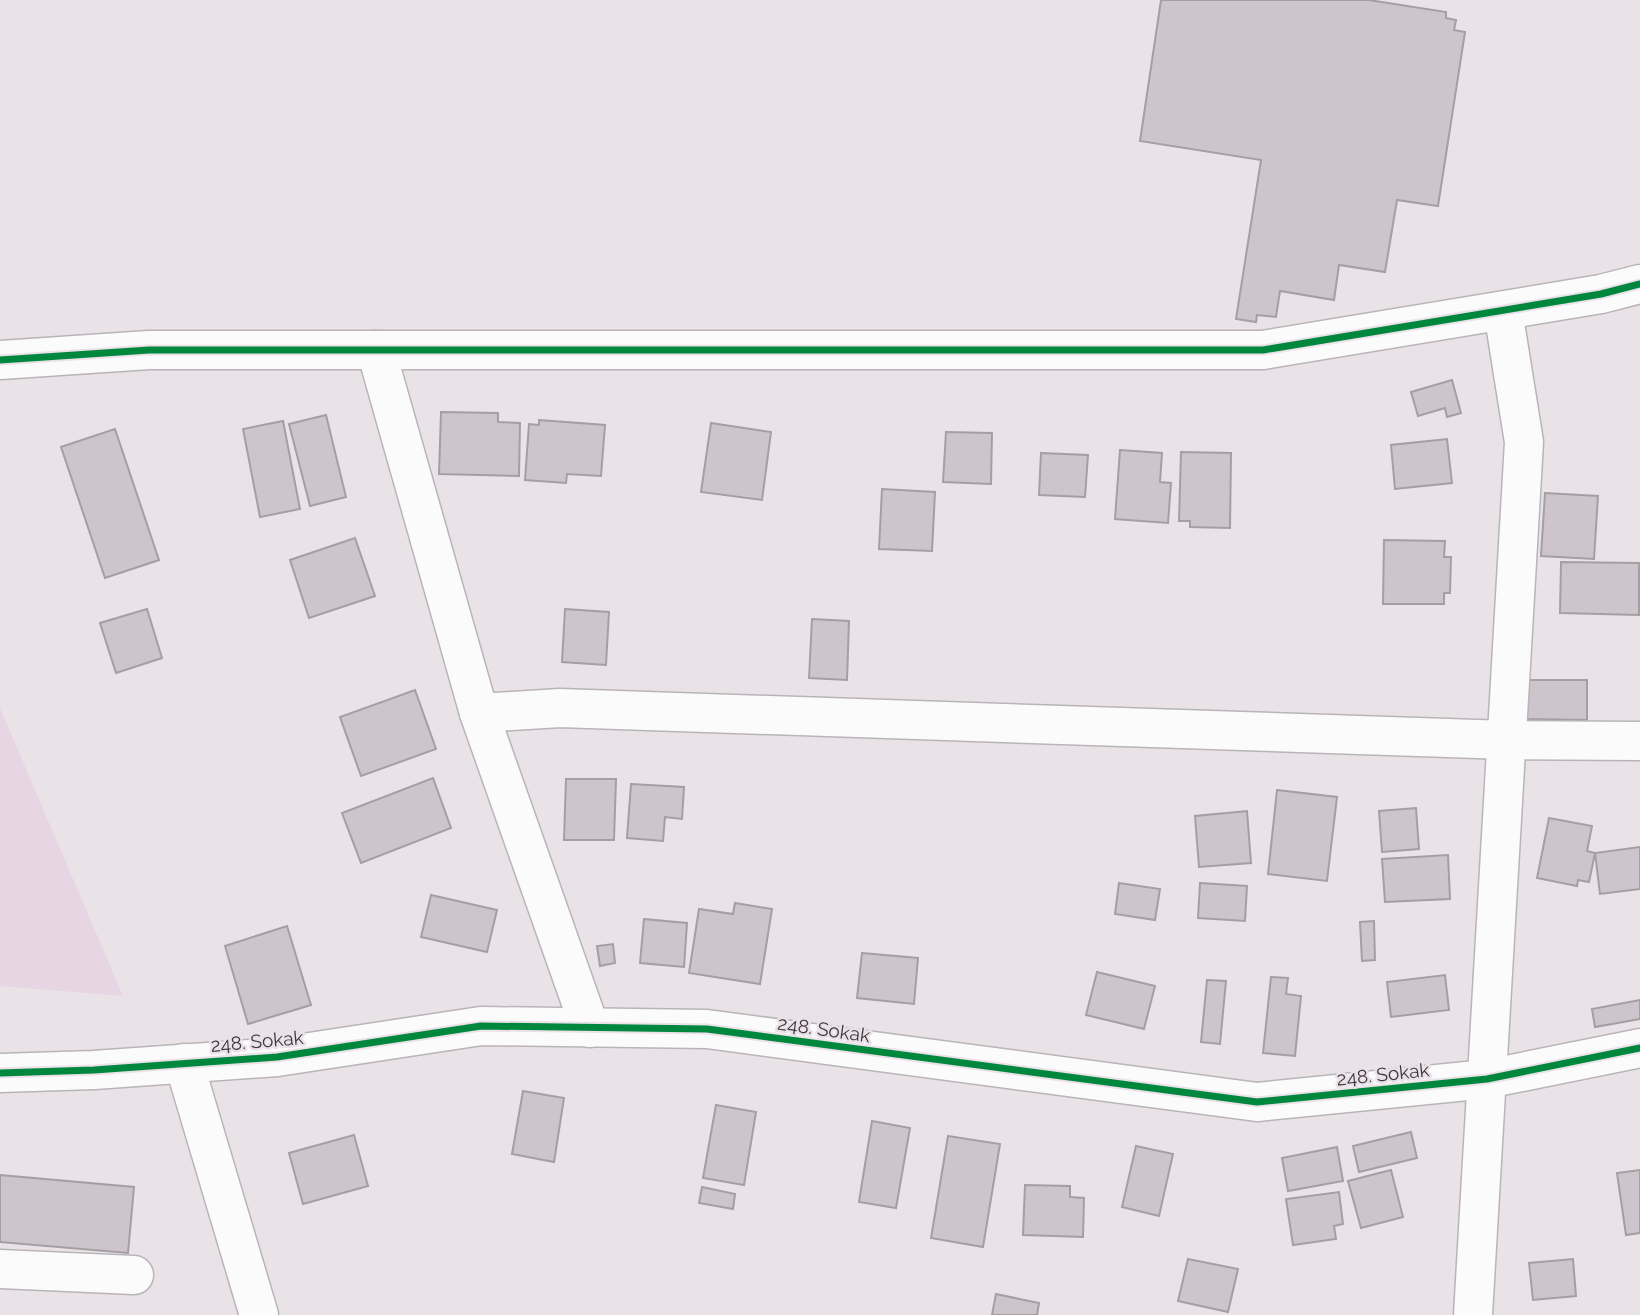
<svg xmlns="http://www.w3.org/2000/svg" width="1640" height="1315" font-family="Raleway,sans-serif">
	<style>
		.green { fill: #e7d5e3 }
		.building { fill: #cec5cc; stroke: #a39fa2; stroke-width: 2 }
		.lines { fill: none; stroke-linecap: round; stroke-linejoin: round }
		.street-casing { stroke: #b9b4b7; stroke-width: 41 }
		.street { stroke: #fcfbfb; stroke-width: 38 }
		.cycleway-casing { stroke: #ebe1e8; stroke-width: 11 }
		.cycleway { stroke: #00873e; stroke-width: 7 }
		.labels { text-anchor: middle; dominant-baseline: central; stroke-width: 5; stroke-linejoin: round; paint-order: stroke }
		.street-label { font-size: 19px; fill: #3e3a3c; stroke: #ebe1e8 }
	</style>
	<rect width="100%" height="100%" fill="#e9e3e7"/>
	<path class="green" d="M 0,708 L 123,996 L 0,986 Z"/>
	<g class="building">
		<path d="M 1161,0 L 1369,0 L 1446,12 L 1446,18 L 1456,20 L 1454,30 L 1465,32 L 1438,206 L 1397,200 L 1385,272 L 1339,265 L 1334,300 L 1280,291 L 1276,317 L 1257,315 L 1256,322 L 1236,319 L 1261,160 L 1140,141 Z"/>
		<path d="M 1452,380 L 1461,413 L 1447,417 L 1445,408 L 1418,416 L 1411,392 Z"/>
		<path d="M 441,412 L 498,413 L 498,422 L 520,423 L 519,476 L 439,474 Z"/>
		<path d="M 326,415 L 346,497 L 310,506 L 289,424 Z"/>
		<path d="M 539,420 L 605,425 L 601,476 L 567,474 L 566,483 L 525,480 L 529,424 L 539,425 Z"/>
		<path d="M 283,421 L 300,509 L 260,517 L 243,429 Z"/>
		<path d="M 711,423 L 771,432 L 762,500 L 701,492 Z"/>
		<path d="M 115,429 L 159,560 L 105,578 L 61,447 Z"/>
		<path d="M 946,432 L 992,433 L 991,484 L 943,482 Z"/>
		<path d="M 1447,439 L 1452,483 L 1395,489 L 1391,445 Z"/>
		<path d="M 1120,450 L 1162,453 L 1160,482 L 1171,483 L 1168,523 L 1115,519 Z"/>
		<path d="M 1181,452 L 1231,453 L 1230,528 L 1190,527 L 1190,521 L 1179,521 Z"/>
		<path d="M 1041,453 L 1088,455 L 1085,497 L 1039,495 Z"/>
		<path d="M 882,489 L 935,492 L 932,551 L 879,549 Z"/>
		<path d="M 1545,493 L 1598,496 L 1594,559 L 1541,556 Z"/>
		<path d="M 355,538 L 375,596 L 309,618 L 290,560 Z"/>
		<path d="M 1384,540 L 1445,541 L 1444,557 L 1451,557 L 1450,593 L 1444,593 L 1444,604 L 1383,604 Z"/>
		<path d="M 1561,562 L 1639,563 L 1639,615 L 1560,613 Z"/>
		<path d="M 147,609 L 162,658 L 116,673 L 100,623 Z"/>
		<path d="M 565,609 L 609,612 L 606,665 L 562,662 Z"/>
		<path d="M 812,619 L 849,621 L 847,680 L 809,678 Z"/>
		<path d="M 1527,680 L 1587,680 L 1587,720 L 1526,719 Z"/>
		<path d="M 415,690 L 436,749 L 361,776 L 340,717 Z"/>
		<path d="M 433,778 L 451,828 L 361,863 L 342,813 Z"/>
		<path d="M 566,779 L 616,779 L 614,840 L 564,840 Z"/>
		<path d="M 631,784 L 684,787 L 682,819 L 665,817 L 663,841 L 627,838 Z"/>
		<path d="M 1277,790 L 1337,797 L 1327,881 L 1268,874 Z"/>
		<path d="M 1416,808 L 1419,849 L 1382,852 L 1379,811 Z"/>
		<path d="M 1247,811 L 1251,863 L 1199,867 L 1195,816 Z"/>
		<path d="M 1549,818 L 1592,826 L 1587,851 L 1595,853 L 1589,882 L 1578,880 L 1577,886 L 1537,878 Z"/>
		<path d="M 1640,847 L 1640,889 L 1600,894 L 1595,853 Z"/>
		<path d="M 1448,855 L 1450,899 L 1385,902 L 1382,859 Z"/>
		<path d="M 1119,883 L 1160,889 L 1155,920 L 1115,914 Z"/>
		<path d="M 1200,883 L 1247,886 L 1245,921 L 1198,918 Z"/>
		<path d="M 431,895 L 497,910 L 487,952 L 421,937 Z"/>
		<path d="M 735,903 L 772,909 L 760,984 L 689,973 L 699,909 L 733,914 Z"/>
		<path d="M 644,919 L 687,923 L 684,967 L 640,963 Z"/>
		<path d="M 1374,921 L 1375,960 L 1362,961 L 1360,922 Z"/>
		<path d="M 287,926 L 311,1005 L 248,1024 L 225,946 Z"/>
		<path d="M 613,944 L 615,963 L 600,966 L 597,946 Z"/>
		<path d="M 862,953 L 918,958 L 914,1004 L 857,998 Z"/>
		<path d="M 1097,972 L 1155,986 L 1144,1029 L 1086,1015 Z"/>
		<path d="M 1445,975 L 1449,1010 L 1391,1017 L 1387,982 Z"/>
		<path d="M 1271,977 L 1288,978 L 1286,994 L 1301,996 L 1295,1056 L 1263,1053 Z"/>
		<path d="M 1207,980 L 1226,981 L 1220,1044 L 1201,1042 Z"/>
		<path d="M 1640,1000 L 1640,1019 L 1595,1027 L 1592,1009 Z"/>
		<path d="M 523,1091 L 564,1098 L 554,1162 L 512,1154 Z"/>
		<path d="M 716,1105 L 756,1112 L 744,1185 L 703,1178 Z"/>
		<path d="M 872,1121 L 910,1128 L 896,1208 L 859,1202 Z"/>
		<path d="M 1411,1132 L 1417,1158 L 1359,1172 L 1353,1146 Z"/>
		<path d="M 354,1135 L 368,1186 L 303,1204 L 289,1153 Z"/>
		<path d="M 948,1136 L 1000,1144 L 983,1247 L 931,1238 Z"/>
		<path d="M 1136,1146 L 1173,1154 L 1159,1216 L 1122,1207 Z"/>
		<path d="M 1337,1147 L 1343,1181 L 1288,1191 L 1282,1158 Z"/>
		<path d="M 1391,1170 L 1403,1217 L 1361,1228 L 1348,1181 Z"/>
		<path d="M 1640,1170 L 1640,1233 L 1626,1235 L 1617,1173 Z"/>
		<path d="M 0,1175 L 134,1187 L 128,1253 L 0,1242 Z"/>
		<path d="M 1025,1185 L 1070,1186 L 1070,1197 L 1084,1198 L 1083,1237 L 1023,1235 Z"/>
		<path d="M 702,1187 L 735,1194 L 733,1209 L 699,1203 Z"/>
		<path d="M 1339,1192 L 1343,1224 L 1334,1226 L 1336,1239 L 1293,1245 L 1286,1199 Z"/>
		<path d="M 1188,1259 L 1238,1269 L 1228,1312 L 1178,1301 Z"/>
		<path d="M 1573,1259 L 1576,1296 L 1533,1300 L 1529,1263 Z"/>
		<path d="M 996,1294 L 1039,1303 L 1037,1315 L 992,1315 Z"/>
	</g>
	<g class="lines">
		<g class="street-casing">
			<g id="street">
				<path d="M 376,350 L 479,713 L 560,708 L 1507,740 L 1640,741"/>
				<path d="M 0,360 L 149,350 L 1263,350 L 1601,294 L 1640,284"/>
				<path d="M 479,713 L 590,1028"/>
				<path d="M 184,1063 L 259,1315"/>
				<path d="M 0,1073 L 94,1070 L 277,1057 L 481,1026 L 707,1029 L 1257,1102 L 1487,1079 L 1640,1048"/>
				<path d="M 0,1269 L 134,1275"/>
				<path d="M 1473,1315 L 1524,442 L 1503,311"/>
			</g>
		</g>
		<use href="#street" class="street"/>
		<g class="cycleway-casing">
			<g id="cycleway">
				<path d="M 0,360 L 149,350 L 1263,350 L 1601,294 L 1640,284"/>
				<path d="M 0,1073 L 94,1070 L 277,1057 L 481,1026 L 707,1029 L 1257,1102 L 1487,1079 L 1640,1048"/>
			</g>
		</g>
		<use href="#cycleway" class="cycleway"/>
	</g>
	<g class="labels">
		<g class="street-label">
			<text transform="translate(824 1029) rotate(8)">248. Sokak</text>
			<text transform="translate(257 1041) rotate(-5)">248. Sokak</text>
			<text transform="translate(1383 1074) rotate(-6)">248. Sokak</text>
		</g>
	</g>
</svg>
